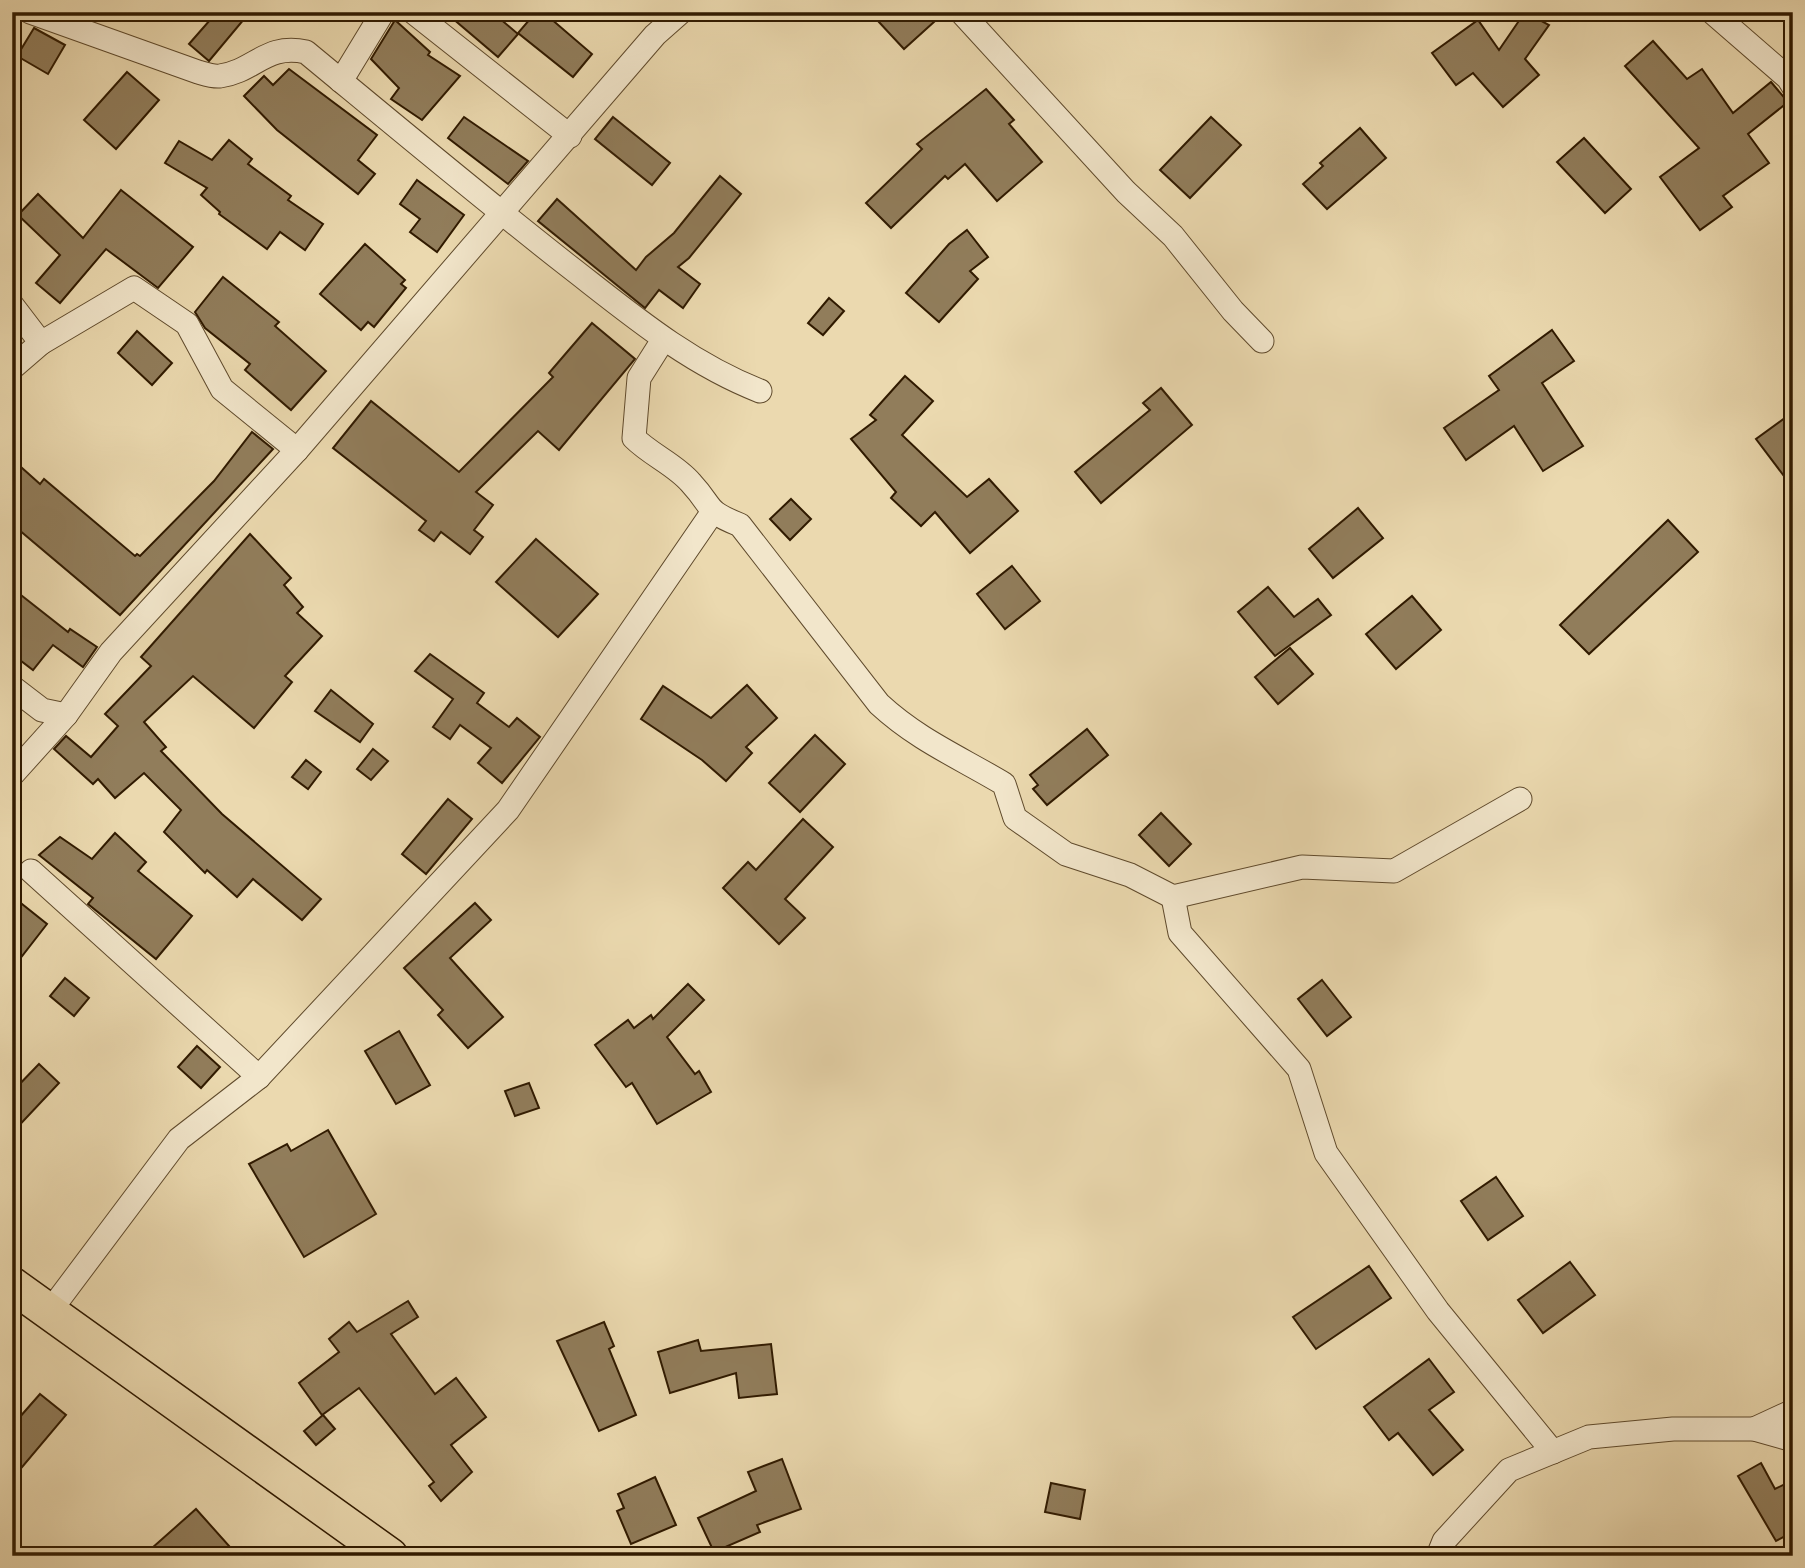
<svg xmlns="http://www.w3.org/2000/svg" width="1805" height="1568" font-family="'EB Garamond',serif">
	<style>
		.building { fill: #917d5b; stroke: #301a00; stroke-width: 2 }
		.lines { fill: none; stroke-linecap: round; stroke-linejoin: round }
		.minor-casing { stroke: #5f4a2c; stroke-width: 25 }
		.primary-casing { stroke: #301a00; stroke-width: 38 }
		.minor { stroke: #f2e6cb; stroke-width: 23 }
		.primary { stroke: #ebd9af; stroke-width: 35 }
	</style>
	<rect width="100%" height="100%" fill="#ebd9af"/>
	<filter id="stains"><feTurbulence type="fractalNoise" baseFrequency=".00286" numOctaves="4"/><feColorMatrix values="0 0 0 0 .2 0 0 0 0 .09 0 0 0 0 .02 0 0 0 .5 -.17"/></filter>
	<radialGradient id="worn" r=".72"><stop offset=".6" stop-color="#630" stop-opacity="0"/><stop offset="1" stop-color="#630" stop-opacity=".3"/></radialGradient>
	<g class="building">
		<path d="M 217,12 L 250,12 L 209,61 L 189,44 Z"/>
		<path d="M 445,12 L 492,12 L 518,34 L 498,57 Z"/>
		<path d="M 536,12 L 543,12 L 592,54 L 573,77 L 518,33 Z"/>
		<path d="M 888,12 L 945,12 L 904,49 L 878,21 Z"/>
		<path d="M 1525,12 L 1549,25 L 1525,59 L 1539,75 L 1503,107 L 1473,73 L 1456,85 L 1432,53 L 1478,20 L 1499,50 Z"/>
		<path d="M 395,20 L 430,52 L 428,55 L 460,76 L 422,120 L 391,99 L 399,88 L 371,59 Z"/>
		<path d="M 34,28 L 65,45 L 48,74 L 17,56 Z"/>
		<path d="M 1653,41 L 1687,79 L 1702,69 L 1733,113 L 1771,82 L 1788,102 L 1748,134 L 1769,163 L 1723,196 L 1732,207 L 1700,230 L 1660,177 L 1699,148 L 1625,66 Z"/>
		<path d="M 289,69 L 377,135 L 358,160 L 375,174 L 358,194 L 277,130 L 244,96 L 264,76 L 273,85 Z"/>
		<path d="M 127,72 L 159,100 L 116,149 L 84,120 Z"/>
		<path d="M 986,89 L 1014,120 L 1009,124 L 1042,162 L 997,201 L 965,164 L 948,179 L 945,176 L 891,228 L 866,203 L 922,149 L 917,144 Z"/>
		<path d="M 464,117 L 528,161 L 508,184 L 448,138 Z"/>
		<path d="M 613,117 L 670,163 L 652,185 L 595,139 Z"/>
		<path d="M 1211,117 L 1241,145 L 1190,198 L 1160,170 Z"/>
		<path d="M 1360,128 L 1386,158 L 1327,209 L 1303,184 L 1323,166 L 1320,163 Z"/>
		<path d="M 1584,138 L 1631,189 L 1605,213 L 1557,162 Z"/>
		<path d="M 229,140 L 252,159 L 248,164 L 291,196 L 288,200 L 323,224 L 305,250 L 280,232 L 267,249 L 219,214 L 220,212 L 201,195 L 207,188 L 165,163 L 179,141 L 212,160 Z"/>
		<path d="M 720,176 L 741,194 L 689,258 L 678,267 L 700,284 L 683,308 L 659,290 L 645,308 L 538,221 L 557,199 L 636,270 L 646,257 L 674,233 Z"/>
		<path d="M 417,180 L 464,215 L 437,252 L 410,232 L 420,219 L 400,204 Z"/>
		<path d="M 121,190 L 193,247 L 158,288 L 106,249 L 60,303 L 36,283 L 60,255 L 18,215 L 38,194 L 83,238 Z"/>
		<path d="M 967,230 L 988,257 L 970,271 L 978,279 L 939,322 L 906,293 L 949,244 Z"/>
		<path d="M 365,244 L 405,280 L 401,284 L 406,288 L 374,327 L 368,322 L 361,330 L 320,294 Z"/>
		<path d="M 223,277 L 279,322 L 275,326 L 326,371 L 291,410 L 245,370 L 250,364 L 205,328 L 195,312 Z"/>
		<path d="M 829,298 L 844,311 L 823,335 L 808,323 Z"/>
		<path d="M 592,323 L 635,359 L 559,450 L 538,431 L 476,492 L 493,505 L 474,530 L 483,537 L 470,554 L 441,532 L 434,541 L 419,530 L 426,521 L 333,448 L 371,401 L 459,472 L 553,377 L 549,373 Z"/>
		<path d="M 1552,330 L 1574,361 L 1542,383 L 1583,446 L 1543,471 L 1514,426 L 1466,460 L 1444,428 L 1499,390 L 1489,376 Z"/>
		<path d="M 137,331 L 172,363 L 152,385 L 118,353 Z"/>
		<path d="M 905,376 L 933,401 L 902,435 L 967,497 L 989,479 L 1018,511 L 970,553 L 935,512 L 921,526 L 891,498 L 896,492 L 851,439 L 876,420 L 870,415 Z"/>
		<path d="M 1161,388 L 1192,425 L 1101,503 L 1075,472 L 1150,410 L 1143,403 Z"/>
		<path d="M 1793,412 L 1793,488 L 1756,439 Z"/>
		<path d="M 252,432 L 273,449 L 120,615 L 12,524 L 12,459 L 40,484 L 44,479 L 135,556 L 137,554 L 140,556 L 214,481 Z"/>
		<path d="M 791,499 L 811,519 L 790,540 L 770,519 Z"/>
		<path d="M 1358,508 L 1383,538 L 1333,578 L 1309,549 Z"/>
		<path d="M 1668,520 L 1698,552 L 1589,654 L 1560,625 Z"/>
		<path d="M 250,534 L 291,578 L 284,585 L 303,607 L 297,613 L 322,636 L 285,676 L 292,682 L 254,728 L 193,676 L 144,722 L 166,747 L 161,751 L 222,814 L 321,899 L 302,920 L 253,879 L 237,897 L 207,870 L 205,873 L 164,832 L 181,810 L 144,773 L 115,798 L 98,779 L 93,784 L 54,749 L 66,736 L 91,757 L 118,726 L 105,714 L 151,666 L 141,657 Z"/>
		<path d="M 536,539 L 598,594 L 558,637 L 496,582 Z"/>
		<path d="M 1012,566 L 1040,601 L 1005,629 L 977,594 Z"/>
		<path d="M 1268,587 L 1294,617 L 1318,599 L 1331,615 L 1275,656 L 1238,612 Z"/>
		<path d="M 12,588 L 68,632 L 70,629 L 97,647 L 83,667 L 53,645 L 33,670 L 12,654 Z"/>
		<path d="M 1412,596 L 1441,630 L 1396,669 L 1366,634 Z"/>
		<path d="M 1290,648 L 1313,674 L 1278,704 L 1255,677 Z"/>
		<path d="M 430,654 L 484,693 L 477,703 L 509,727 L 517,718 L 540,737 L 502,783 L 478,763 L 491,748 L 460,725 L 450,739 L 433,727 L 453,699 L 415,671 Z"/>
		<path d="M 747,685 L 777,718 L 746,747 L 752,753 L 726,781 L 702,760 L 641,719 L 663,686 L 711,718 Z"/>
		<path d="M 331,690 L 373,724 L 360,742 L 315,711 Z"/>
		<path d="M 1087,729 L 1108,755 L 1047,805 L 1033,789 L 1038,785 L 1030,775 Z"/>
		<path d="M 815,735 L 845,764 L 800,812 L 769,783 Z"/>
		<path d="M 373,749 L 388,761 L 371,780 L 357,769 Z"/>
		<path d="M 306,760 L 321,772 L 308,789 L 292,777 Z"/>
		<path d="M 448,799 L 472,819 L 426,874 L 402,854 Z"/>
		<path d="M 1161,813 L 1191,844 L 1169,866 L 1139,835 Z"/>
		<path d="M 803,819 L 833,847 L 785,899 L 805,918 L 779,944 L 723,888 L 748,862 L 756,870 Z"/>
		<path d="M 115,833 L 146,862 L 138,871 L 192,916 L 156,959 L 88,904 L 93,898 L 39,855 L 60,837 L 92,859 Z"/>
		<path d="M 12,896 L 47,924 L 12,969 Z"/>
		<path d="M 475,903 L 491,920 L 450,958 L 503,1017 L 468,1048 L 438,1015 L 443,1010 L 404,968 Z"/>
		<path d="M 65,978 L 89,998 L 74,1016 L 50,996 Z"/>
		<path d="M 1322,980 L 1351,1017 L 1327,1036 L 1298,999 Z"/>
		<path d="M 688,984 L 704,1000 L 667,1037 L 695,1074 L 699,1071 L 711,1092 L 657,1124 L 632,1083 L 626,1087 L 595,1045 L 628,1020 L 634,1028 L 651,1015 L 653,1019 Z"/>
		<path d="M 399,1031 L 430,1085 L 396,1104 L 365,1051 Z"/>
		<path d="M 197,1046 L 220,1067 L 201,1088 L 178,1067 Z"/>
		<path d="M 39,1064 L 59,1083 L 12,1133 L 12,1092 Z"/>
		<path d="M 529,1083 L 539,1108 L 515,1116 L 505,1091 Z"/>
		<path d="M 328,1130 L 376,1214 L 304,1257 L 249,1164 L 287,1144 L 291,1151 Z"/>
		<path d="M 1496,1177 L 1523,1216 L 1488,1240 L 1461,1201 Z"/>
		<path d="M 1570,1262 L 1595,1295 L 1543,1333 L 1518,1300 Z"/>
		<path d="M 1369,1266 L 1391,1298 L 1316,1349 L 1293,1317 Z"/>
		<path d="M 408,1301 L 418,1317 L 391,1334 L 435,1394 L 456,1378 L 486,1417 L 451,1445 L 472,1472 L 441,1501 L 429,1486 L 434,1482 L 359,1388 L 322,1415 L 299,1383 L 339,1352 L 329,1339 L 349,1322 L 357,1332 Z"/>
		<path d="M 604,1322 L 614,1346 L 609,1349 L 636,1415 L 599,1431 L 557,1341 Z"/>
		<path d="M 698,1340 L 701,1351 L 771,1344 L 777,1394 L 739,1398 L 736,1373 L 670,1393 L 658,1352 Z"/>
		<path d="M 1429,1359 L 1454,1392 L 1429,1410 L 1463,1450 L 1433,1475 L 1398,1433 L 1389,1440 L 1364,1407 Z"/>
		<path d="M 40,1394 L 66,1415 L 12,1479 L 12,1426 Z"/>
		<path d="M 323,1415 L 335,1429 L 316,1445 L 304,1431 Z"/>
		<path d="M 782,1459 L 801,1509 L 757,1525 L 760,1532 L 714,1552 L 698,1518 L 756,1491 L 748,1472 Z"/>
		<path d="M 1761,1463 L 1775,1489 L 1793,1480 L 1793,1532 L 1776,1541 L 1738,1476 Z"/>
		<path d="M 655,1477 L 676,1525 L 631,1544 L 617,1511 L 624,1508 L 618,1494 Z"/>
		<path d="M 1051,1483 L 1085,1490 L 1080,1519 L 1045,1512 Z"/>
		<path d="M 196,1509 L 238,1556 L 143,1556 Z"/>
	</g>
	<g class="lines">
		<g class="minor-casing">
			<g id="minor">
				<path d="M 30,12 L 198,72 C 205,74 214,77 220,76 C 255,71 266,43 306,52 C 392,123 478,195 566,264 C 628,312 686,362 760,391"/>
				<path d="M 413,12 L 570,136"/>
				<path d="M 961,12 L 1126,192 L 1173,236 L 1233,311 L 1262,341"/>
				<path d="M 1712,12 L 1788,78 L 1793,86"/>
				<path d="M 341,81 L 383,12"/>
				<path d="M 12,305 L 41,343 L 134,288 L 187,324 L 222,389 L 297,450"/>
				<path d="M 663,340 L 639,378 L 634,438 C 651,455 676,465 691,483 C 715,509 703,510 740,525 L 879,704 C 918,740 959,757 1004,784 L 1015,818 L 1066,854 L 1130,875 L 1173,897 L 1302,867 L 1394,871 L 1520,799"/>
				<path d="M 12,368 L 41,343"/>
				<path d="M 12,687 L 42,710 L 66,715"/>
				<path d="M 12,775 L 66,715 L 111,652 L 297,450 L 655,35 L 681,12"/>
				<path d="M 31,871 L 259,1077"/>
				<path d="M 1173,897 L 1180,933 L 1299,1069 L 1326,1153 L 1438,1311 L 1553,1452"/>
				<path d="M 50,1311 L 179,1139 L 259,1077 L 508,810 L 712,513"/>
				<path d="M 1754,1429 L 1793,1411"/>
				<path d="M 1438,1556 L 1444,1541 L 1509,1470 L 1589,1437 L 1673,1429 L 1754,1429 L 1793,1440"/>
			</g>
		</g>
		<g class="primary-casing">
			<path id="primary" d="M 12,1285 L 390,1556"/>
		</g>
		<use href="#minor" class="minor"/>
		<use href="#primary" class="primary"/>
	</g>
	<rect width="1805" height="1568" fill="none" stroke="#ebd9af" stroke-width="42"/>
	<rect x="14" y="14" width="1777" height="1540" fill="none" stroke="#301a00" stroke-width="3.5"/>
	<rect x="21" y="21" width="1763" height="1526" fill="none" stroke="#301a00" stroke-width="2"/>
	<rect width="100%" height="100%" filter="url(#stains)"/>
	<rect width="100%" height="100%" fill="url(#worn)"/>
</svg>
